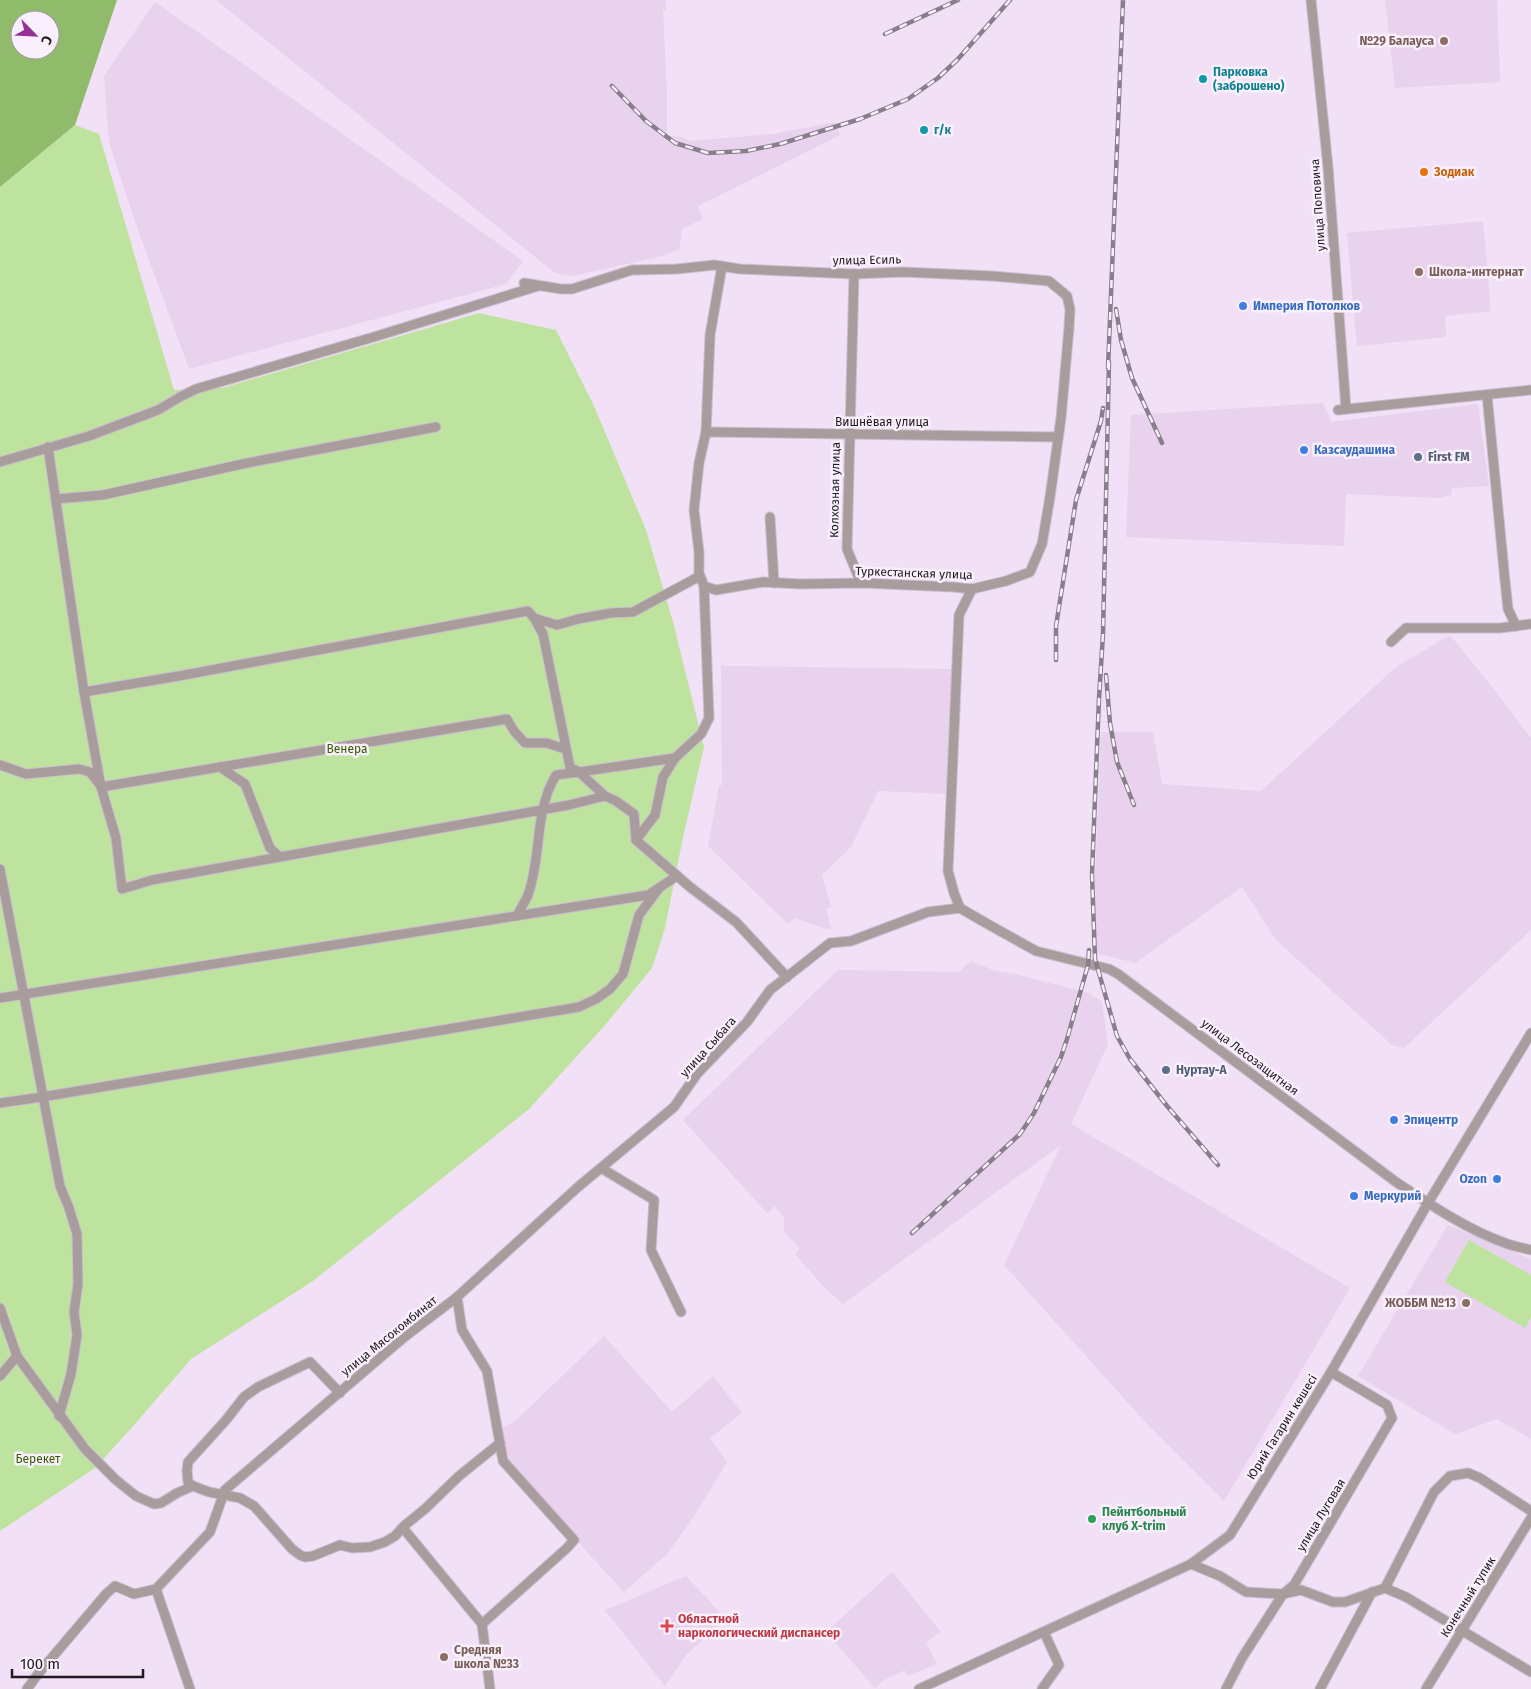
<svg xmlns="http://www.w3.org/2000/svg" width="1531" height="1689" font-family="'Fira Sans',sans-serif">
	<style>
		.built { fill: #e8d2ed }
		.green { fill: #bde39e }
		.forest { fill: #90bb6a; fill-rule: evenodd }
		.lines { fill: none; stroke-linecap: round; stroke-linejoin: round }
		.minor-casing { stroke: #cbbccf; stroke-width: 11 }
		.minor { stroke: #a99c9d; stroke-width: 9 }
		.rail-casing { stroke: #897e8c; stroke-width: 4.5 }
		.rail { stroke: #faf0fd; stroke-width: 2.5; stroke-dasharray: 8; stroke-linecap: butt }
		.education-dot { fill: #8d6e63; stroke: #faf0fd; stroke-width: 2 }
		.culture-dot { fill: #0f9aa8; stroke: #faf0fd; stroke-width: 2 }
		.food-dot { fill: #e8710a; stroke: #faf0fd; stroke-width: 2 }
		.shop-dot { fill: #3f7fe0; stroke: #faf0fd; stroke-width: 2 }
		.service-dot { fill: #5c6f8a; stroke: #faf0fd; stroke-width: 2 }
		.leisure-dot { fill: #2e9e5b; stroke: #faf0fd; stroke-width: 2 }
		.health-dot { fill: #e0444e; stroke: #faf0fd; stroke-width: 2 }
		.labels { text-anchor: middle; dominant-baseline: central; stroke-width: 5; stroke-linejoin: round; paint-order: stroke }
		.education-label { font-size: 12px; font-weight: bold; fill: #785e54; stroke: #faf0fd; text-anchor: end }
		.culture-label { font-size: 12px; font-weight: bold; fill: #0d838f; stroke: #faf0fd; text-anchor: start }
		.food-label { font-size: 12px; font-weight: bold; fill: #c56008; stroke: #faf0fd; text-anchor: start }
		.street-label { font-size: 12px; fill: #1f1920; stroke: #faf0fd }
		.shop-label { font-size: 12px; font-weight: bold; fill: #366cbe; stroke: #faf0fd; text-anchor: start }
		.service-label { font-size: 12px; font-weight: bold; fill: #4e5e75; stroke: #faf0fd; text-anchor: start }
		.park-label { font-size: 12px; fill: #365c00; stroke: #faf0fd }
		.leisure-label { font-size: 12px; font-weight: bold; fill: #27864d; stroke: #faf0fd; text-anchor: start }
		.health-label { font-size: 12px; font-weight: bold; fill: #be3a42; stroke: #faf0fd; text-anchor: start }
	</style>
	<rect width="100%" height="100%" fill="#f1e0f6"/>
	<g class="built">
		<path d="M 216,0 L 666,0 L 666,10 L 663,10 L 667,94 L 667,136 L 683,137 L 691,141 L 772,134 L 835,122 L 840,135 L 698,206 L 703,219 L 682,229 L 679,250 L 659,257 L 572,276 L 555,273 Z"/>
		<path d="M 1385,0 L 1497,0 L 1500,82 L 1395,88 Z"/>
		<path d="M 155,2 L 523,261 L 506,284 L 189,369 L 134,219 L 109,142 L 104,76 Z"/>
		<path d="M 1483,221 L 1491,311 L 1445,316 L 1446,337 L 1357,346 L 1347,233 Z"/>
		<path d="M 1323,403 L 1331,422 L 1478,404 L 1489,486 L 1452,488 L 1451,495 L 1439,498 L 1346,494 L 1344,546 L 1126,537 L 1131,415 Z"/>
		<path d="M 1450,635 L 1494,689 L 1531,738 L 1531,930 L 1404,1048 L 1392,1045 L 1276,940 L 1242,887 L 1135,963 L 1096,953 L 1095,877 L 1101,732 L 1153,732 L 1162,784 L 1261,791 L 1396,667 Z"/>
		<path d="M 721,666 L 952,669 L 949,794 L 878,791 L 851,847 L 822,875 L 831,907 L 826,909 L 831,928 L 826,929 L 795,918 L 788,924 L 708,846 L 719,786 L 722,785 Z"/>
		<path d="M 971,961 L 995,971 L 1014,974 L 1089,993 L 1102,1002 L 1108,1044 L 1071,1124 L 1350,1288 L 1224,1501 L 1148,1425 L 1004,1265 L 1061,1145 L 843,1304 L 824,1287 L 795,1254 L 800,1248 L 784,1232 L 784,1218 L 775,1206 L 767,1213 L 683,1120 L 838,970 L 959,972 Z"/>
		<path d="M 1448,1225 L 1531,1259 L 1531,1439 L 1497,1419 L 1455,1434 L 1358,1376 Z"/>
		<path d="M 604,1336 L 672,1412 L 713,1376 L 742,1413 L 710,1438 L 727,1462 L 693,1518 L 666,1555 L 624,1592 L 586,1551 L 507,1459 L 501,1428 L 514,1422 Z"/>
		<path d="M 892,1572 L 941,1632 L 926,1642 L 937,1664 L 907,1676 L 905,1670 L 882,1681 L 875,1688 L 826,1632 Z"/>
		<path d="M 686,1576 L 726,1619 L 686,1655 L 665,1686 L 605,1610 Z"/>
	</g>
	<g class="green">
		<path d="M 75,125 L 99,134 L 174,390 L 222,388 L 479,313 L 556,330 L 594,406 L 646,530 L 673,622 L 704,747 L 683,837 L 665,928 L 652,968 L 606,1024 L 529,1109 L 313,1281 L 191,1359 L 135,1424 L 95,1468 L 0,1531 L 0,187 Z"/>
		<path d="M 1469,1240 L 1531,1275 L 1531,1317 L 1525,1328 L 1445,1282 Z"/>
	</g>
	<path class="forest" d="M 0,0 L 117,0 L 75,125 L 0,187 ZM 20,20 L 50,20 L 50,50 L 20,50 Z"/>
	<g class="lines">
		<g class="minor-casing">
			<g id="minor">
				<path d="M 1311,0 L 1328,167 L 1346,409"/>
				<path d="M 854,274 L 847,549 L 861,583"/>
				<path d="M 524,283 L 561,289 L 572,289 L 632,270 L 677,269 L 714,265 L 740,269 L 854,274 L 903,272 L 992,276 L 1049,281 L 1067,296 L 1070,309 L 1069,328 L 1061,418 L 1050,497 L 1042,544 L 1030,572 L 1006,581 L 972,589 L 953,587 L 863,583 L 801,584 L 763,582 L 716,590 L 704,586 L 699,573 L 699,552 L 694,510 L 699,463 L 706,432 L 710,335 L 722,266"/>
				<path d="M 1487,395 L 1505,581 L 1508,609 L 1516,626"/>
				<path d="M 1338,410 L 1531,390"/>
				<path d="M 706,432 L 1058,437"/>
				<path d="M 48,447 L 84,692 L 101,787 L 116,838 L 122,889 L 152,880 L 569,805 L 605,796 L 616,801 L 634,814 L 636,840 L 690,887 L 736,922 L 787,977"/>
				<path d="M 0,462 L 89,436 L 158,410 L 180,397 L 196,389 L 377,336 L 538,286"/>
				<path d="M 56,499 L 103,495 L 247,463 L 436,427"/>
				<path d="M 770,517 L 774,583"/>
				<path d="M 972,589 L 959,615 L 948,871 L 954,893 L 960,908 L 984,922 L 1036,951 L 1109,969 L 1118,974 L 1396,1182 C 1431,1205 1466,1229 1505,1243 C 1513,1246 1522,1248 1531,1250"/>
				<path d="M 534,618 L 557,625 L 578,619 L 611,613 L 633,612 L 700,576"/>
				<path d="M 1391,642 L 1406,628 L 1500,628 L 1531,624"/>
				<path d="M 84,692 L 179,676 L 528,611 L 534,618 L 543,634 L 570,767 L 579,772 L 675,758"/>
				<path d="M 0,765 L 26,774 L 79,769 L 90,772 L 100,785"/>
				<path d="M 220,767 L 245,784 L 270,848 L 280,857"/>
				<path d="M 101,787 L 507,719 L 514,731 L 525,743 L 547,743 L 565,749"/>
				<path d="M 636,840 L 655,815 L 663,777 L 675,758 L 701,734 L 709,718 L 704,586"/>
				<path d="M 0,869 L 60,1186 L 69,1208 L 77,1234 L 78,1284 L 74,1312 L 77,1335 L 71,1374 L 59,1416"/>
				<path d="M 517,916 C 520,909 525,902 528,895 C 542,856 534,811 556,775 L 579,772 L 605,796"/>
				<path d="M 0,998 L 648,895 L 677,876"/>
				<path d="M 0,1103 L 42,1097 L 579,1007 L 596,999 L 610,989 L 623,974 L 639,915 L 660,887"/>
				<path d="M 601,1168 L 654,1200 L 651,1250 L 681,1312"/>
				<path d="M 457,1297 L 462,1330 L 487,1371 L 503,1461 L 574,1540 L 567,1548 L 482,1624"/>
				<path d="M 0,1308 L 17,1356 L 85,1449 L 116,1480 L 136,1496 L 154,1504 L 161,1503 L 177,1493 L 193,1486"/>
				<path d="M 0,1376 L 17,1356"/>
				<path d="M 340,1393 L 310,1362 L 258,1387 L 244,1397 L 226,1420 L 188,1462 L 187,1471 L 188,1482 L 193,1486 L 209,1492 L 240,1498 L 254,1506 L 292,1549 L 300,1555 L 305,1557 L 313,1556 L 340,1545 L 352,1548 L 370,1547 L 385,1542 L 395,1536 L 404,1526 L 426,1508 L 459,1476 L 500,1443"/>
				<path d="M 403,1528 L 482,1624 L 490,1689"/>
				<path d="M 1191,1564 L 1220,1576 L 1246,1592 L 1283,1594 L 1301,1590 L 1333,1602 L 1345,1602 L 1385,1588 L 1406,1597 L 1531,1672"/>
				<path d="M 1385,1588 L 1434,1492 L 1450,1476 L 1468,1473 L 1480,1478 L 1531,1511"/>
				<path d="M 156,1589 L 190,1689"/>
				<path d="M 27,1689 L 38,1674 L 106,1594 L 115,1586 L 134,1594 L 156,1589 L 210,1532 L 225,1490 L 402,1339 L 457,1297 L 578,1187 L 674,1107 L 697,1074 L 747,1022 L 770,990 L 830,943 L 851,941 L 928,912 L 960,908"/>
				<path d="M 919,1689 L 1191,1564 L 1230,1535 L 1331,1372 L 1428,1203 L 1531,1033"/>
				<path d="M 1042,1689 L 1059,1665 L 1044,1632"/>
				<path d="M 1226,1689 L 1242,1658 L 1283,1594 L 1294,1585 L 1392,1418 L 1387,1405 L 1331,1372"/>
				<path d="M 1320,1689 L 1372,1592"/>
				<path d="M 1426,1689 L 1531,1518"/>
			</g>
		</g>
		<use href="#minor" class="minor"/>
		<g class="rail-casing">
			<g id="rail">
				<path d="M 885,34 L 958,0"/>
				<path d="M 612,86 L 646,121 L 675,143 L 708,153 L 746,151 L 780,144 L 860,119 L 908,99 L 938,78 L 958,59 L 1010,0"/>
				<path d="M 1116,309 L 1121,340 L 1132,378 L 1162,443"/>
				<path d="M 1109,362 L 1103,634 L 1099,698 L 1092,874 L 1095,959 L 1117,1036 L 1130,1059 L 1167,1106 L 1218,1165"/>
				<path d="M 1108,368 L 1123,0"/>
				<path d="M 1056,660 L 1056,626 L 1076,500 L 1101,421 L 1103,408"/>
				<path d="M 1106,675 L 1110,723 L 1117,762 L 1134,805"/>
				<path d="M 912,1233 L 1020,1134 L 1034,1113 L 1061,1057 L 1067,1039 L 1088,965 L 1089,950"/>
			</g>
		</g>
		<use href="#rail" class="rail"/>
	</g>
	<g class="education-dot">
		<circle cx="1444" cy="41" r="5"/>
		<circle cx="1419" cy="272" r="5"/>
		<circle cx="1466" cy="1303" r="5"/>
		<circle cx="444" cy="1657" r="5"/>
	</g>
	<g class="culture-dot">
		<circle cx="1203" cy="79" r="5"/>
		<circle cx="924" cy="130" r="5"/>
	</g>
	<circle class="food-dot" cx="1424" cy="172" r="5"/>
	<g class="shop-dot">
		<circle cx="1243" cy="306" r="5"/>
		<circle cx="1304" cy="450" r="5"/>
		<circle cx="1394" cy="1120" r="5"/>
		<circle cx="1497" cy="1179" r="5"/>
		<circle cx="1354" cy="1196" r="5"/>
	</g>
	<g class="service-dot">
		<circle cx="1418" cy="457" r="5"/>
		<circle cx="1166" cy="1070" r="5"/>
	</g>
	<circle class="leisure-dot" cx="1092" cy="1519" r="5"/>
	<path class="health-dot" d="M664.5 1618.5h5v5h5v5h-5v5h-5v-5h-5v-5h5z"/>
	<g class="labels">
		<g class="education-label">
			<text x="1434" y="41">№29 Балауса</text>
			<text x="1429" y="272" text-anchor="start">Школа-интернат</text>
			<text x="1456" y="1303">ЖОББМ №13</text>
			<text x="454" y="1650" text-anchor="start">Средняя<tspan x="454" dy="14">школа №33</tspan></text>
		</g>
		<g class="culture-label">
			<text x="1213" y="72">Парковка<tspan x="1213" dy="14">(заброшено)</tspan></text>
			<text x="934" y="130">г/к</text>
		</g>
		<g class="food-label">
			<text x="1434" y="172">Зодиак</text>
		</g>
		<g class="street-label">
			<text transform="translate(1318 205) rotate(-94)">улица Поповича</text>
			<text transform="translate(867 260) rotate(-1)">улица Есиль</text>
			<text x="882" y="422">Вишнёвая улица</text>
			<text transform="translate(835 490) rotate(-89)">Колхозная улица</text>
			<text transform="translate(914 573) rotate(2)">Туркестанская улица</text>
			<text transform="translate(708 1047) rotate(-48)">улица Сыбага</text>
			<text transform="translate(1250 1057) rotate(37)">улица Лесозащитная</text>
			<text transform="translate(389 1336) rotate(-39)">улица Мясокомбинат</text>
			<text transform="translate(1282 1427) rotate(-58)">Юрий Гагарин көшесі</text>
			<text transform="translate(1321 1515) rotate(-59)">улица Луговая</text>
			<text transform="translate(1468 1597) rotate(-58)">Конечный тупик</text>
		</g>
		<g class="shop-label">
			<text x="1253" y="306">Империя Потолков</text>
			<text x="1314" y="450">Казсаудашина</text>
			<text x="1404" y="1120">Эпицентр</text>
			<text x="1487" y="1179" text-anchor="end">Ozon</text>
			<text x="1364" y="1196">Меркурий</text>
		</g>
		<g class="service-label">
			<text x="1428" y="457">First FM</text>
			<text x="1176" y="1070">Нуртау-А</text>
		</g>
		<g class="park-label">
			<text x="347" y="749">Венера</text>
			<text x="38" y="1459">Берекет</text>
		</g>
		<g class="leisure-label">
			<text x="1102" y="1512">Пейнтбольный<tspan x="1102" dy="14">клуб X-trim</tspan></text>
		</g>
		<g class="health-label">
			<text x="678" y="1619">Областной<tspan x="678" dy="14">наркологический диспансер</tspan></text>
		</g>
	</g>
	<g transform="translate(35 35) rotate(114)"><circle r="24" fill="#faf0fd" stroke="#a29aa5"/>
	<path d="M0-4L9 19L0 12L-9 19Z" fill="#963095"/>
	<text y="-8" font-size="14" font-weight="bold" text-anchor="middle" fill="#1f1920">С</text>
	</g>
	<path d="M12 1669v8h131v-8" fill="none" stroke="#1f1920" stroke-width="2.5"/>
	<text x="20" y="1669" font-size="15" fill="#1f1920" stroke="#faf0fd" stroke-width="4" paint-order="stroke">100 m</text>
</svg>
